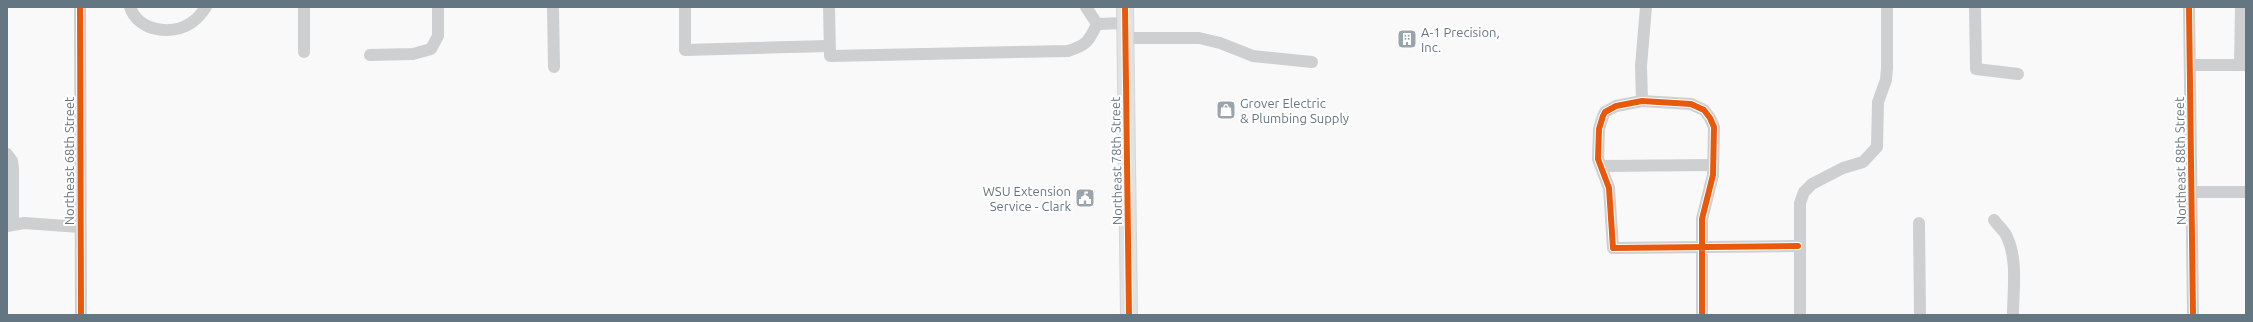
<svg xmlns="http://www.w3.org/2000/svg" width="2253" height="322" font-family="Ubuntu,sans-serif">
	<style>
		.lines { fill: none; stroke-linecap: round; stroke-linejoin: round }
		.major-casing { stroke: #d5d6d7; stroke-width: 18 }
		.minor { stroke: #cecfd0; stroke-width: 12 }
		.major { stroke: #e1e2e2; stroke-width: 16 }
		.cycleway-casing { stroke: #fff; stroke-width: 8 }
		.cycleway { stroke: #e8590c; stroke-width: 6 }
		.labels { text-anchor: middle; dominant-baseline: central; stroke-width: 4; stroke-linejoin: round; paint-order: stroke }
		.poi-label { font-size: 13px; fill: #657683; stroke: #fff; text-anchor: start }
		.street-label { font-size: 13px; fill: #657683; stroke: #fff }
	</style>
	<rect width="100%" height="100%" fill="#f9f9f9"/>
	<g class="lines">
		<g class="major-casing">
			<path id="major" d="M 1125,7 L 1129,315"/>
		</g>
		<g class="minor">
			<path d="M 80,7 L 81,315"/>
			<path d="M 130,7 C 138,31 171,36 191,23 C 197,19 202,13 206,7"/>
			<path d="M 553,7 L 554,67"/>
			<path d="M 685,7 L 685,50 L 829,46"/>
			<path d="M 829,7 L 830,56 L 1068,51 C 1087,45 1089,41 1097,24"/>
			<path d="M 1086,7 L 1097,24 L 1125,23"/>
			<path d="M 1975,7 L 1976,69 L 2018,74"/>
			<path d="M 2189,7 L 2193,315"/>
			<path d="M 1126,38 L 1199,38 L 1220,43 L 1253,56 L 1312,62"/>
			<path d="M 304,52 L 304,7"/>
			<path d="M 370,55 L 413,54 L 431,49 L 438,36 L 438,7"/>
			<path d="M 2190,65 L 2246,65"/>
			<path d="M 2240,65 L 2241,7"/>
			<path d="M 1642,101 L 1641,66 L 1646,7"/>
			<path d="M 7,154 L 12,161 L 13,168 L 13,224"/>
			<path d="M 1601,166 L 1713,165"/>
			<path d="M 2192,192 L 2246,192"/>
			<path d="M 1994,220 C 1998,226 2005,231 2007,237 C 2018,260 2013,291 2013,315"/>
			<path d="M 1919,223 L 1920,315"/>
			<path d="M 7,226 L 24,223 L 80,227"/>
			<path d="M 1702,315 L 1702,219 L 1713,175 L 1714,127 L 1710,118 L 1704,110 L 1691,104 L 1642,101 L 1616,106 L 1605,112 L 1603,116 L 1599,129 L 1598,159 L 1609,188 L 1613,248 L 1798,246"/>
			<path d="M 1800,315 L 1800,203 L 1804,192 L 1812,184 L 1843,168 L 1863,162 L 1877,147 L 1878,102 L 1886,80 L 1887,68 L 1887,7"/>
		</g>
		<use href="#major" class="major"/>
		<g class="cycleway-casing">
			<g id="cycleway">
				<path d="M 80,7 L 81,315"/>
				<path d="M 1125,7 L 1129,315"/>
				<path d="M 2189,7 L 2193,315"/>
				<path d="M 1702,315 L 1702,219 L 1713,175 L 1714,127 L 1710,118 L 1704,110 L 1691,104 L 1642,101 L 1616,106 L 1605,112 L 1603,116 L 1599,129 L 1598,159 L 1609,188 L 1613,248 L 1798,246"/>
			</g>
		</g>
		<use href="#cycleway" class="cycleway"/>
	</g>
	<defs>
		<g id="building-square" transform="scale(1)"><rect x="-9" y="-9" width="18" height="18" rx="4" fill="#99a4ac" stroke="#fff"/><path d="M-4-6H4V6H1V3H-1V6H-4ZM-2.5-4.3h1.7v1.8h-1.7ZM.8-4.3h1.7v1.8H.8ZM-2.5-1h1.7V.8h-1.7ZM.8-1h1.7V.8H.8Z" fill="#fff"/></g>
		<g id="shop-square" transform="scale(1)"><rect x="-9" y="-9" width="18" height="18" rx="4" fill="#99a4ac" stroke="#fff"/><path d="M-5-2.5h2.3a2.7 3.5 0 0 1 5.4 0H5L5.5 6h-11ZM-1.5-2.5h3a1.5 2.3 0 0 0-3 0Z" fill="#fff"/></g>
		<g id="civic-square" transform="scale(1)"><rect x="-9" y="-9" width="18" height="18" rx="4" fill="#99a4ac" stroke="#fff"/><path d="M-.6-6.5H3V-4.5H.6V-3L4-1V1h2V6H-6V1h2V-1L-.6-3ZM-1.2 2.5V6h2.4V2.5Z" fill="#fff"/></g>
	</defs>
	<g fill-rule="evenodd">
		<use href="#building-square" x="1407" y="39"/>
		<use href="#shop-square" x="1226" y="110"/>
		<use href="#civic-square" x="1085" y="198"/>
	</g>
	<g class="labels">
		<g class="poi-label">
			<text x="1421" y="32">A-1 Precision,<tspan x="1421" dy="15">Inc.</tspan></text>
			<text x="1240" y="103">Grover Electric<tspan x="1240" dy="15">&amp; Plumbing Supply</tspan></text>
			<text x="1071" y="191" text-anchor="end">WSU Extension<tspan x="1071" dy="15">Service - Clark</tspan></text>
		</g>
		<g class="street-label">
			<text transform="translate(69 161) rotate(-90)">Northeast 68th Street</text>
			<text transform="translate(1116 161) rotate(-91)">Northeast 78th Street</text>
			<text transform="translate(2180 161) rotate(-91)">Northeast 88th Street</text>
		</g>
	</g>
	<rect width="2253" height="322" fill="none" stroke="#657683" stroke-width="16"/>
</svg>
